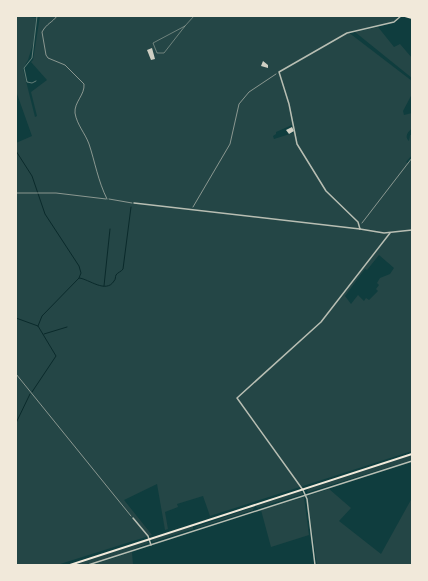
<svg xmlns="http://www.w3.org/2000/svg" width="428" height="581" font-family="Spectral,serif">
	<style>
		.green { fill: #244646; fill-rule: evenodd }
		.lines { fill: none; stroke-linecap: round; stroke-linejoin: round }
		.stream { stroke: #0a2a2b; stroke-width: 1 }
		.building { fill: #cfcfc3 }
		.path { stroke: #f1e9da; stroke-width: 0.5 }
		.service { stroke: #b8beb3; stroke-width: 0.5 }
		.minor { stroke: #b8beb3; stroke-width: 1.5 }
		.primary { stroke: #f1e9da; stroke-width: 2 }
	</style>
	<rect width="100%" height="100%" fill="#0f3d3e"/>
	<g class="green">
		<path d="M 22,16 L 36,18 L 33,44 L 28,60 L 23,69 L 35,117 L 37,116 L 31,92 L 47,80 L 31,62 L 33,60 L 40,16 L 391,16 L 398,18 L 395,21 L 348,32 L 412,81 L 412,94 L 403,111 L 404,115 L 412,113 L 412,129 C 408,131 404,137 409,141 L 410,135 L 412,135 L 412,155 L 406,162 L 408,163 L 412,158 L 412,451 L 210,516 L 203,496 L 177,504 L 178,507 L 165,512 L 168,529 L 165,530 L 157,484 L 124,500 L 152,535 L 57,565 L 16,565 L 16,143 L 32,136 L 16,91 L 16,17 ZM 292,125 L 293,133 L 274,139 L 273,136 L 276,134 L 276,132 ZM 379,255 L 394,268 L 390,274 L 380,278 L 377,283 L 379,285 L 376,289 L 378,291 L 369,300 L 366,298 L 364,301 L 358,295 L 351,304 L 345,296 L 365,269 L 367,270 Z"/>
		<path d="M 378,27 L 394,47 L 400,44 L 412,58 L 412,78 L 355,32 Z"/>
		<path d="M 412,455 L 412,460 L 308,492 L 307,491 L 308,489 Z"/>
		<path d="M 329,489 L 351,508 L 339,521 L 381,554 L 412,498 L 412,565 L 317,565 L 307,496 Z"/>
		<path d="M 301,491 L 303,494 L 257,508 L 256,506 Z"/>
		<path d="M 304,497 L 309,535 L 271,547 L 261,510 Z"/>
		<path d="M 254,507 L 253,510 L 197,528 L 196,527 Z"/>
		<path d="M 193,526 L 193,529 L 152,542 L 153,539 Z"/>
		<path d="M 147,541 L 149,543 C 126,552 99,565 74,565 Z"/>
		<path d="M 132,552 L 133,565 L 92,565 Z"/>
	</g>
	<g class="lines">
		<g class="stream">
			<path d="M 16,151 L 32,176 L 45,214 L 79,266 L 81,273 L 79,278"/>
			<path d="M 104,286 L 110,229"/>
			<path d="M 16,318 L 38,326 L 56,356 L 32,392"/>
			<path d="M 38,326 L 42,316 L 79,278 C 89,279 106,294 114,281 C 116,279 115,277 116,275 C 118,272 121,272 123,269 L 131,207"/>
			<path d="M 44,334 L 67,327"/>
			<path d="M 16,423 L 30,394"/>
		</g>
	</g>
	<g class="building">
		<path d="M 152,48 L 155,59 L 151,60 L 147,50 Z"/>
		<path d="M 263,61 L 268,65 L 268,68 L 261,66 Z"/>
		<path d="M 292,127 L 294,131 L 289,134 L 286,130 Z"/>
	</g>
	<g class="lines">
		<g class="path">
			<path d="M 57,16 C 52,23 47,23 42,32 L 46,55 L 48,58 L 65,65 L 84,84 C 85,95 74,102 75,113 C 77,125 85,133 89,144 C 95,162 98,181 107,199"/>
			<path d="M 16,193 L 56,193 L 106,199"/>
			<path d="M 109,199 L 132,203"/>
			<path d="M 193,207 L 230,144 L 239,104 L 249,92 L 276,74"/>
			<path d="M 362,223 L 412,158"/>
			<path d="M 16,374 L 131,516"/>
		</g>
		<g class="service">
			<path d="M 185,26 L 164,53 L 157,53 L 153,43 L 185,26 L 194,16"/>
			<path d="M 36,81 L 32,83 L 27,82 L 24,68 L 32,58 L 37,16"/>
		</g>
		<g class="minor">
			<path d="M 134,203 L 360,229"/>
			<path d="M 360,229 L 358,222 L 326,191 L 297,144 L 289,104 L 279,72 L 347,33 L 394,22 L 401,16"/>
			<path d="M 360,229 L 384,233 L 412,230"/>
			<path d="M 133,518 L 148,536 L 151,545"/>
			<path d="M 88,565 L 412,461"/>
			<path d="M 315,565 L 307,499 L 303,490 L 237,398 L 321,322 L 390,233"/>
		</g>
		<g class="primary">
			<path d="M 405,16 L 412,18"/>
			<path d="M 70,565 L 412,454"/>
		</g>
	</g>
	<rect width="428" height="581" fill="none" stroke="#f1e9da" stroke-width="34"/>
</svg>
